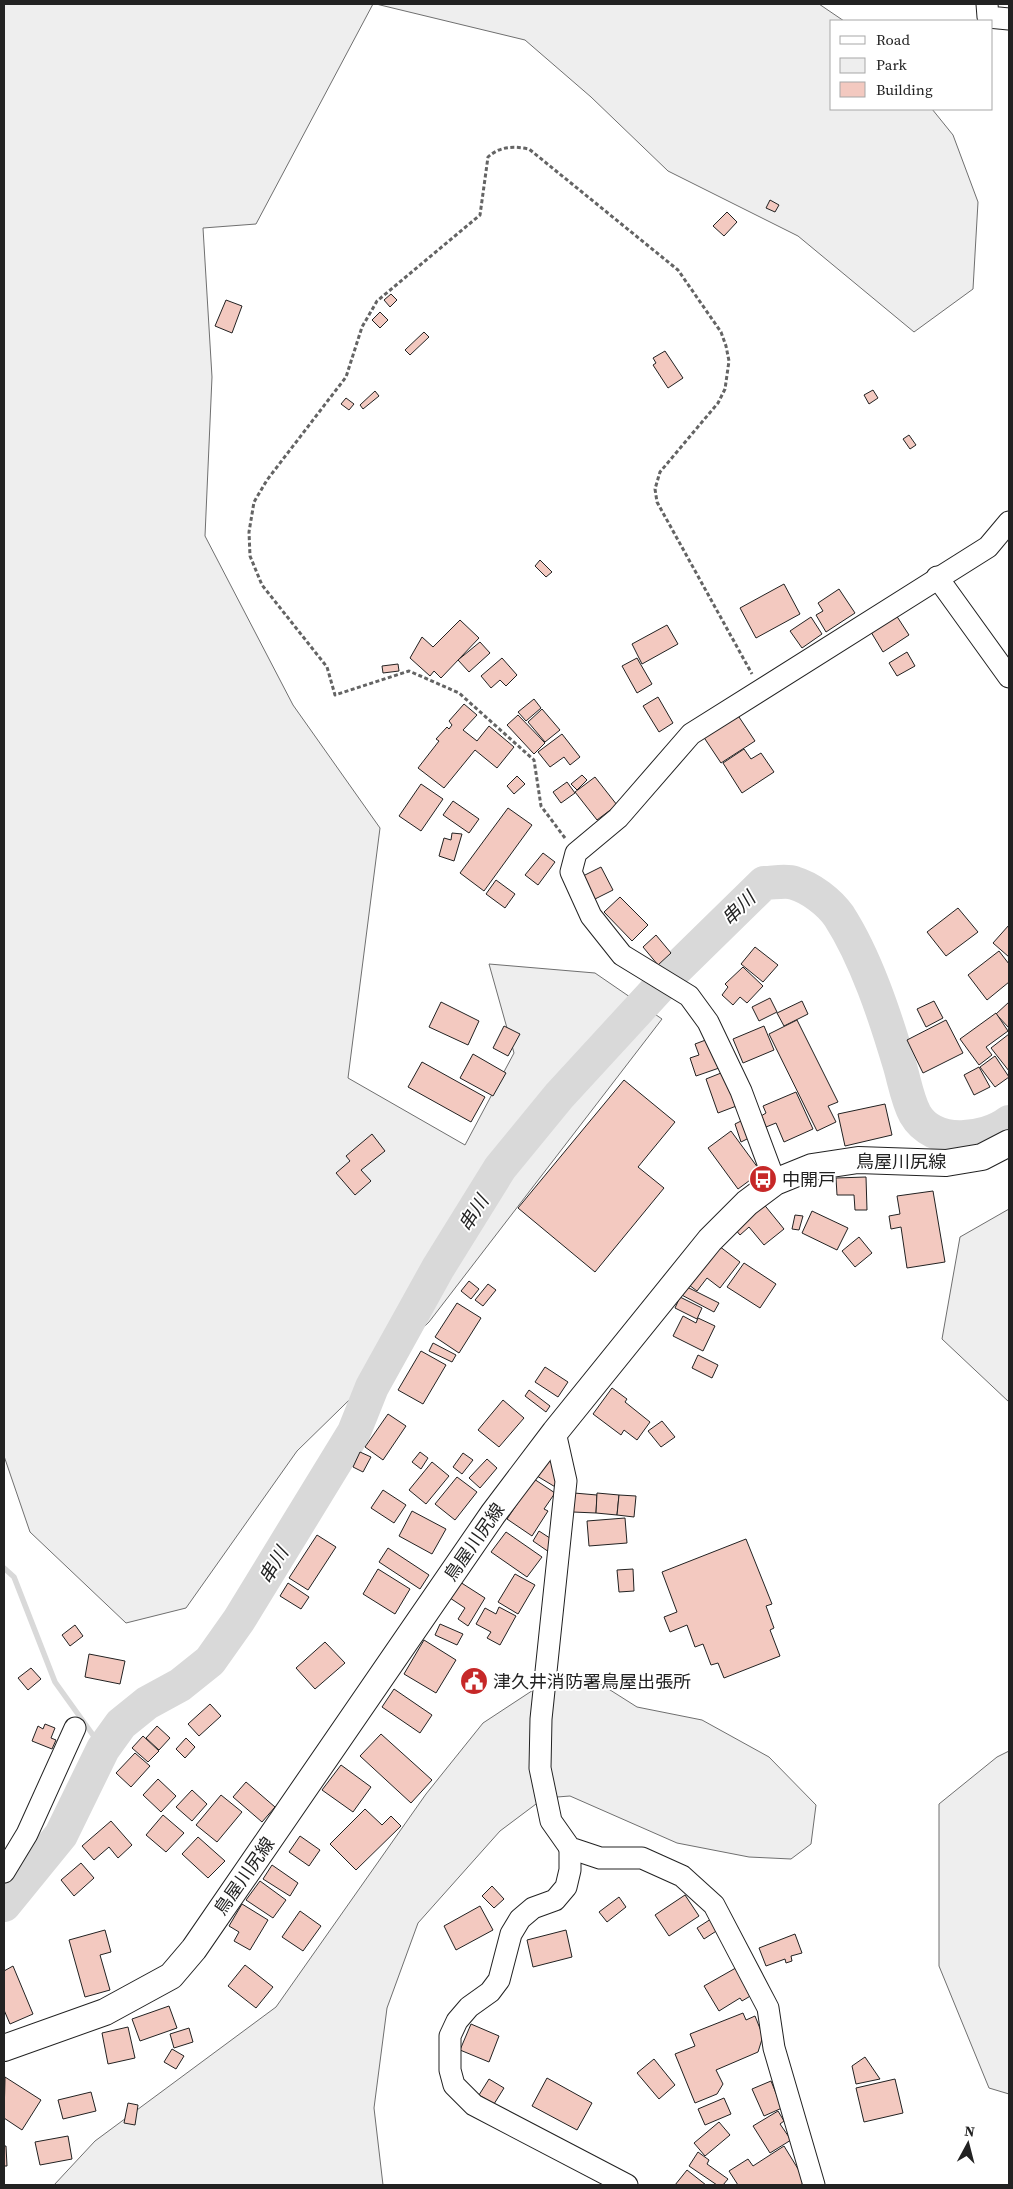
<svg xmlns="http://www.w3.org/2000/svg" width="1013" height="2189" font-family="'Source Serif 4','Noto Sans JP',serif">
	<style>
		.green { fill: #eee; stroke: #6f6f6f }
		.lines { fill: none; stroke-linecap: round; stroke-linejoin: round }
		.stream { stroke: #d9d9d9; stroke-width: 5.5 }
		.river { stroke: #d9d9d9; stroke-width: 34 }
		.building { fill: #f3c9c0; stroke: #222 }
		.minor-casing { stroke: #222; stroke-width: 23 }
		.major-casing { stroke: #222; stroke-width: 28 }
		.path { stroke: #646464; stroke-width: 3; stroke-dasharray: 4 2.5; stroke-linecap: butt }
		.minor { stroke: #fff; stroke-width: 21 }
		.major { stroke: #fff; stroke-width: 26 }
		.labels { text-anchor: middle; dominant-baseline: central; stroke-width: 4; stroke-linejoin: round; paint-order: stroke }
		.street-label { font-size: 18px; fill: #222; stroke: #fff }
		.poi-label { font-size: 18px; fill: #222; stroke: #fff; text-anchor: start }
		.water-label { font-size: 19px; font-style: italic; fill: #222; stroke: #fff }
	</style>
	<rect width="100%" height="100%" fill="#fff"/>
	<g class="green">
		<path d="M 4,4 L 373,4 L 256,224 L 203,228 L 212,377 L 205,536 L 293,705 L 380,828 L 348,1078 L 465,1145 L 514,1053 L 489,964 L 595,973 L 662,1019 L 429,1322 L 297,1451 L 186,1608 L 126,1623 L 30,1532 L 4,1456 Z"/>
		<path d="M 376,4 L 819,4 L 844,21 L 832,21 L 832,109 L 932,109 L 953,135 L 978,202 L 973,289 L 914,332 L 798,236 L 668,171 L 591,97 L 525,40 Z"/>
		<path d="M 1009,1209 L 1009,1402 L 942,1339 L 960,1237 Z"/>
		<path d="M 588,1676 L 637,1707 L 702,1720 L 769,1757 L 816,1805 L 811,1844 L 791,1859 L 749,1857 L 677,1843 L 570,1796 L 544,1798 L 500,1831 L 418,1923 L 387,2008 L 374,2108 L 383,2185 L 54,2185 L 95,2141 L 276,2007 L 426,1794 L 483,1723 L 553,1677 Z"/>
		<path d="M 1009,1751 L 1009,2094 L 989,2088 L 939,1966 L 939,1804 L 997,1757 Z"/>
	</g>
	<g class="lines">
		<path class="stream" d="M 4,1568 L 14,1577 L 55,1682 L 103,1749"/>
		<path class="river" d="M 4,1905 L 61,1835 L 103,1749 L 121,1724 L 147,1703 L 180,1685 L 210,1661 L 239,1620 L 354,1432 L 372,1387 L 438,1268 L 500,1168 L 559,1096 L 674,971 L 764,883 C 773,883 786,880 794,883 C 811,888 829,902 839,916 C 866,958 885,1016 899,1063 C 904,1079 907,1099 915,1114 C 933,1146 984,1141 1009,1122"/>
	</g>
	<g class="building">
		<path d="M 770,200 L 779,205 L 775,212 L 766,208 Z"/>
		<path d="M 727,212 L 737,222 L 724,236 L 713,226 Z"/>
		<path d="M 391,294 L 397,300 L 390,307 L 384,300 Z"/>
		<path d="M 226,300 L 242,306 L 232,333 L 215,326 Z"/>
		<path d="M 380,312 L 388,320 L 380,328 L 372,320 Z"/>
		<path d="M 424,332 L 429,337 L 410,355 L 405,350 Z"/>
		<path d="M 665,351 L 683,378 L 668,388 L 653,365 L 656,363 L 653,358 Z"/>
		<path d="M 873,390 L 878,398 L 869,404 L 864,395 Z"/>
		<path d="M 375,391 L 379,396 L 363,409 L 360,405 Z"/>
		<path d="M 346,398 L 354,404 L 349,410 L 341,404 Z"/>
		<path d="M 909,435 L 916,445 L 910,449 L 903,439 Z"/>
		<path d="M 540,560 L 552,572 L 546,577 L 535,566 Z"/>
		<path d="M 784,584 L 800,614 L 756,638 L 740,608 Z"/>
		<path d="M 839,589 L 855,613 L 826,632 L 816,615 L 823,611 L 818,603 Z"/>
		<path d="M 896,615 L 909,635 L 883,652 L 871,632 Z"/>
		<path d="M 811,617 L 822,634 L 802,648 L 790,631 Z"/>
		<path d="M 460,620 L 479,638 L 441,678 L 434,671 L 430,676 L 410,658 L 422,637 L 433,647 Z"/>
		<path d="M 667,625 L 678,644 L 642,664 L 632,644 Z"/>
		<path d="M 480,642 L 490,653 L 469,672 L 458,660 Z"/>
		<path d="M 907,652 L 915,666 L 897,676 L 889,663 Z"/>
		<path d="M 502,658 L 517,675 L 506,686 L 500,680 L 491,688 L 481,676 Z"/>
		<path d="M 637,658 L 652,684 L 637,693 L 622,666 Z"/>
		<path d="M 398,664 L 399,671 L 383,673 L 382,666 Z"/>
		<path d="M 658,697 L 673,723 L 659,732 L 643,706 Z"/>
		<path d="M 534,699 L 541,708 L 526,721 L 518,712 Z"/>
		<path d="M 464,704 L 477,715 L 463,730 L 477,741 L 489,726 L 514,747 L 497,768 L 475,750 L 444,788 L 418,768 L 439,741 L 436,739 L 447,727 L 449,729 L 452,725 L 449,721 Z"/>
		<path d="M 542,709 L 560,730 L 545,742 L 528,722 Z"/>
		<path d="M 737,714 L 755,741 L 721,763 L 703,736 Z"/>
		<path d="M 518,715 L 545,743 L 534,754 L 507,725 Z"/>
		<path d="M 562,734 L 580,757 L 570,765 L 564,757 L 550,767 L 538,752 Z"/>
		<path d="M 744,749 L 751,759 L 761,753 L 774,772 L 742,793 L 723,763 Z"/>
		<path d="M 582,775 L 587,780 L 577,790 L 571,784 Z"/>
		<path d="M 517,776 L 525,784 L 514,794 L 507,786 Z"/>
		<path d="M 595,777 L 617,805 L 597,820 L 575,792 Z"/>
		<path d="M 567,782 L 575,793 L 561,803 L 553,792 Z"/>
		<path d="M 421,784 L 443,799 L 421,831 L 399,816 Z"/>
		<path d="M 453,801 L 479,819 L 469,833 L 443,815 Z"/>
		<path d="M 508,808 L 532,825 L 484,891 L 460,873 Z"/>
		<path d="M 452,833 L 462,834 L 454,861 L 439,856 L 444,838 L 451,840 Z"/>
		<path d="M 543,853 L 555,862 L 538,885 L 525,875 Z"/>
		<path d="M 601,867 L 613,890 L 591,901 L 579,878 Z"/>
		<path d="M 496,880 L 515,894 L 505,908 L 486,894 Z"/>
		<path d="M 620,897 L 648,925 L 632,941 L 604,912 Z"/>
		<path d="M 958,908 L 978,932 L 946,956 L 927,932 Z"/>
		<path d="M 1009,925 L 1009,957 L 993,943 Z"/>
		<path d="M 656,935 L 671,953 L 658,965 L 643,947 Z"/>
		<path d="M 755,947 L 778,965 L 763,982 L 741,964 Z"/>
		<path d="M 999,951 L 1009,964 L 1009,982 L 987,1000 L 968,975 Z"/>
		<path d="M 743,967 L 763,986 L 747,1003 L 740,997 L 733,1005 L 722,995 L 728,987 L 725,984 Z"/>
		<path d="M 770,998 L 777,1012 L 759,1021 L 752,1007 Z"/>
		<path d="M 802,1001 L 808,1014 L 784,1026 L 777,1013 Z"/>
		<path d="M 934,1001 L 943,1018 L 926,1027 L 917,1009 Z"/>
		<path d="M 441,1002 L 479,1021 L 468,1045 L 429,1027 Z"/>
		<path d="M 1009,1002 L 1009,1028 L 996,1014 Z"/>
		<path d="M 996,1013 L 1008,1031 L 986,1047 L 992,1055 L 979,1065 L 960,1039 Z"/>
		<path d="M 797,1020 L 838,1102 L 828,1106 L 836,1122 L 817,1131 L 769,1034 Z"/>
		<path d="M 946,1020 L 963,1053 L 923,1073 L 907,1040 Z"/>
		<path d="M 504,1026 L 520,1034 L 508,1056 L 493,1048 Z"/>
		<path d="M 764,1026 L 774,1050 L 743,1063 L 733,1039 Z"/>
		<path d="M 1009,1034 L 1009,1071 L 991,1048 Z"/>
		<path d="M 711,1038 L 722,1067 L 696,1076 L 690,1058 L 699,1055 L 695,1044 Z"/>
		<path d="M 473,1054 L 506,1073 L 493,1096 L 460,1078 Z"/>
		<path d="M 995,1056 L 1009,1077 L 995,1087 L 980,1067 Z"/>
		<path d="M 422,1062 L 485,1097 L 471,1122 L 408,1087 Z"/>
		<path d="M 979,1067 L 990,1087 L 974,1095 L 964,1075 Z"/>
		<path d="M 726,1071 L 739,1105 L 718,1113 L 706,1079 Z"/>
		<path d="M 624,1080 L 675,1122 L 638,1167 L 664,1188 L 595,1272 L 518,1208 Z"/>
		<path d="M 796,1092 L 813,1129 L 784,1142 L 776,1123 L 766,1127 L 761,1116 L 766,1113 L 763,1106 Z"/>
		<path d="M 885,1104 L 892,1135 L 845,1146 L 838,1114 Z"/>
		<path d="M 745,1119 L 753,1136 L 741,1142 L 735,1124 Z"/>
		<path d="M 731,1131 L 761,1172 L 738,1189 L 708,1148 Z"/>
		<path d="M 372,1134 L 385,1151 L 361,1170 L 371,1181 L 355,1195 L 336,1173 L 350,1161 L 346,1156 Z"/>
		<path d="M 866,1177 L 867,1210 L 855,1210 L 854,1195 L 837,1195 L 836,1178 Z"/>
		<path d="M 933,1191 L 945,1262 L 907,1268 L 901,1227 L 891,1229 L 889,1216 L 900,1214 L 897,1196 Z"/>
		<path d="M 762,1202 L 784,1229 L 764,1245 L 749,1227 L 740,1235 L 735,1229 Z"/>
		<path d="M 812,1211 L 848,1228 L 837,1250 L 802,1233 Z"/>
		<path d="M 795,1215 L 803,1216 L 799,1230 L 792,1229 Z"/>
		<path d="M 859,1237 L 872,1253 L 855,1267 L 842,1251 Z"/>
		<path d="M 719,1246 L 740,1262 L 720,1288 L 707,1278 L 697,1291 L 681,1279 Z"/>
		<path d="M 744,1263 L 776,1284 L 760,1308 L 727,1287 Z"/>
		<path d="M 469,1281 L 479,1289 L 471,1299 L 461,1291 Z"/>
		<path d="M 488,1284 L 496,1290 L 483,1306 L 475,1300 Z"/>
		<path d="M 681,1284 L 719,1303 L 714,1312 L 676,1292 Z"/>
		<path d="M 680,1297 L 702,1308 L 697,1319 L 675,1308 Z"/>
		<path d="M 457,1303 L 481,1318 L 459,1353 L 435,1337 Z"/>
		<path d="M 683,1316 L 696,1323 L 698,1318 L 715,1326 L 703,1351 L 673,1336 Z"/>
		<path d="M 433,1343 L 456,1355 L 452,1362 L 429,1351 Z"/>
		<path d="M 421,1351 L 446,1365 L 423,1404 L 398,1390 Z"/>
		<path d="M 698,1355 L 718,1365 L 712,1378 L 692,1368 Z"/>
		<path d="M 545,1367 L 568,1382 L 558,1397 L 535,1382 Z"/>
		<path d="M 612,1388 L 627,1399 L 625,1402 L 650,1422 L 637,1440 L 624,1430 L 621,1435 L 593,1414 Z"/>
		<path d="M 529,1390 L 550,1406 L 546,1412 L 525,1396 Z"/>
		<path d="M 503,1400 L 524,1418 L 499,1447 L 478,1430 Z"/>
		<path d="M 388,1414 L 406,1426 L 383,1460 L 365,1447 Z"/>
		<path d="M 662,1421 L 675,1437 L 661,1447 L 648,1431 Z"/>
		<path d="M 360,1452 L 371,1457 L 363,1472 L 353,1467 Z"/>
		<path d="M 420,1452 L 428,1458 L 421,1469 L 412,1462 Z"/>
		<path d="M 463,1453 L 473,1460 L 462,1474 L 453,1467 Z"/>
		<path d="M 549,1456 L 559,1464 L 557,1488 L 537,1476 Z"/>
		<path d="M 487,1459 L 497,1468 L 480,1488 L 469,1478 Z"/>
		<path d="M 432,1462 L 449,1476 L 426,1504 L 409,1490 Z"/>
		<path d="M 457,1477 L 477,1492 L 455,1520 L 435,1504 Z"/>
		<path d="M 534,1479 L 555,1493 L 544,1509 L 548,1511 L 532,1536 L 507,1519 Z"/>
		<path d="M 383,1490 L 406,1505 L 394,1523 L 371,1508 Z"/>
		<path d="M 574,1493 L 597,1495 L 596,1513 L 573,1512 Z"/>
		<path d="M 597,1493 L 619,1495 L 617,1515 L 596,1513 Z"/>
		<path d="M 619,1495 L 636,1496 L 634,1517 L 617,1515 Z"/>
		<path d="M 412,1511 L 446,1529 L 432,1554 L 399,1536 Z"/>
		<path d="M 625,1518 L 627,1543 L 589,1546 L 587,1521 Z"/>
		<path d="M 539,1531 L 556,1542 L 549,1552 L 533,1541 Z"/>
		<path d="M 506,1532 L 542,1557 L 527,1577 L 491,1552 Z"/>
		<path d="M 317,1535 L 336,1547 L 308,1590 L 289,1578 Z"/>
		<path d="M 746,1539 L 772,1604 L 766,1606 L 774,1628 L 770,1630 L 780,1656 L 724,1678 L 718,1663 L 711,1665 L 703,1644 L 695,1647 L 687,1625 L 670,1632 L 664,1617 L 677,1612 L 662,1572 Z"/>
		<path d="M 388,1548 L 429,1575 L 420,1589 L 379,1562 Z"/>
		<path d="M 378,1569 L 410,1589 L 395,1614 L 363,1594 Z"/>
		<path d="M 633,1569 L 634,1591 L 619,1592 L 617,1570 Z"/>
		<path d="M 515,1574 L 535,1585 L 518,1614 L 498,1602 Z"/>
		<path d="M 460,1582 L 485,1598 L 468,1626 L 458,1619 L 465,1608 L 450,1598 Z"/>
		<path d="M 288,1583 L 309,1597 L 301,1609 L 280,1596 Z"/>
		<path d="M 499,1607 L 516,1616 L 500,1645 L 487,1638 L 491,1632 L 476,1624 L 485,1608 L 496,1614 Z"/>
		<path d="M 440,1624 L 463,1634 L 457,1645 L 435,1635 Z"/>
		<path d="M 75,1625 L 83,1636 L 70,1646 L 62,1635 Z"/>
		<path d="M 424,1640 L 456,1660 L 436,1693 L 404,1674 Z"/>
		<path d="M 325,1642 L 345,1663 L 315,1689 L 296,1668 Z"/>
		<path d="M 89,1654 L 125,1661 L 120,1684 L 85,1677 Z"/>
		<path d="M 31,1668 L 41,1679 L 28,1690 L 18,1678 Z"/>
		<path d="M 394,1689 L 432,1715 L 420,1733 L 382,1707 Z"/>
		<path d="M 210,1704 L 221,1716 L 199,1736 L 188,1724 Z"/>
		<path d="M 45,1724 L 55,1728 L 51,1738 L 56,1740 L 52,1749 L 32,1741 L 38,1726 L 43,1729 Z"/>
		<path d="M 157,1726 L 170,1738 L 159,1750 L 146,1738 Z"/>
		<path d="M 381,1734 L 432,1780 L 411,1803 L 360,1756 Z"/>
		<path d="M 143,1736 L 159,1751 L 148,1762 L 132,1748 Z"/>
		<path d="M 186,1738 L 195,1747 L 185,1758 L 176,1749 Z"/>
		<path d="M 135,1753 L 150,1766 L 131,1787 L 116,1773 Z"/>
		<path d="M 341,1765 L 371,1787 L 353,1812 L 322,1790 Z"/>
		<path d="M 158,1779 L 176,1796 L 161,1812 L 143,1795 Z"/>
		<path d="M 246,1782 L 275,1807 L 262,1822 L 233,1797 Z"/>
		<path d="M 192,1790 L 207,1804 L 192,1821 L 176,1807 Z"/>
		<path d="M 221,1795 L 242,1812 L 217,1842 L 196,1825 Z"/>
		<path d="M 365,1809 L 382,1825 L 391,1816 L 401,1826 L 356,1870 L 330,1844 Z"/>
		<path d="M 163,1815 L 184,1833 L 166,1852 L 146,1835 Z"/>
		<path d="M 111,1821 L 132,1845 L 118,1858 L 109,1847 L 94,1860 L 82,1846 Z"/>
		<path d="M 300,1836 L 320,1850 L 309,1866 L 289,1852 Z"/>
		<path d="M 198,1837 L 225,1861 L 208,1878 L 182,1854 Z"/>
		<path d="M 81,1863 L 94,1878 L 74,1896 L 61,1880 Z"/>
		<path d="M 272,1865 L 298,1883 L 290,1896 L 263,1879 Z"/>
		<path d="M 260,1881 L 286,1900 L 273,1918 L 246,1900 Z"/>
		<path d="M 492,1886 L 504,1899 L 494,1908 L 482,1896 Z"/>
		<path d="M 685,1895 L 699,1916 L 669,1936 L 655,1915 Z"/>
		<path d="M 619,1897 L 626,1907 L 607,1922 L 599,1912 Z"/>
		<path d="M 242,1904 L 268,1920 L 250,1950 L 234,1941 L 239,1932 L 229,1926 Z"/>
		<path d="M 480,1906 L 493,1930 L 456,1950 L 444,1926 Z"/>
		<path d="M 300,1911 L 321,1926 L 303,1951 L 282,1937 Z"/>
		<path d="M 714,1917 L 721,1928 L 704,1939 L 697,1928 Z"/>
		<path d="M 105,1930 L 111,1952 L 100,1955 L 110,1990 L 85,1997 L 69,1940 Z"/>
		<path d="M 566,1930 L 572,1957 L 533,1967 L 527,1940 Z"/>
		<path d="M 795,1934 L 802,1953 L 791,1956 L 792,1961 L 786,1963 L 785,1959 L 766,1966 L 759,1948 Z"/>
		<path d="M 245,1965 L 273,1987 L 256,2008 L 228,1986 Z"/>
		<path d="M 741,1965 L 757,1992 L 742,2001 L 740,1998 L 719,2011 L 704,1986 Z"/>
		<path d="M 13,1966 L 33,2014 L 10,2024 L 4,2010 L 4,1971 Z"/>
		<path d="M 169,2006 L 177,2028 L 140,2041 L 132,2019 Z"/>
		<path d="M 743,2013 L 746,2020 L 755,2016 L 763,2036 L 758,2052 L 716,2070 L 723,2084 L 717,2094 L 695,2103 L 675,2054 L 695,2046 L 690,2034 Z"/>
		<path d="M 471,2024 L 499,2036 L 489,2062 L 460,2050 Z"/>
		<path d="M 128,2027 L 135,2058 L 108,2064 L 102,2033 Z"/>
		<path d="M 189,2028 L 193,2042 L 174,2048 L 170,2034 Z"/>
		<path d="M 172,2049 L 184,2056 L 176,2069 L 164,2062 Z"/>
		<path d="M 865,2057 L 880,2079 L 856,2084 L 852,2066 Z"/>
		<path d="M 654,2059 L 675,2085 L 659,2099 L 637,2073 Z"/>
		<path d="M 5,2077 L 41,2100 L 22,2130 L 4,2118 Z"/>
		<path d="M 547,2078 L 592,2103 L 577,2130 L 532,2106 Z"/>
		<path d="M 489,2079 L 504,2088 L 494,2104 L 479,2095 Z"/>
		<path d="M 895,2079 L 903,2113 L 864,2122 L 856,2088 Z"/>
		<path d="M 771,2081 L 782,2108 L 764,2116 L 752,2089 Z"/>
		<path d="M 91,2092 L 96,2111 L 63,2119 L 58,2100 Z"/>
		<path d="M 724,2098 L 731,2114 L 705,2125 L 698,2109 Z"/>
		<path d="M 128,2103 L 138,2105 L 135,2125 L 124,2123 Z"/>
		<path d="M 778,2111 L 784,2121 L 780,2124 L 791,2140 L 770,2153 L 753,2126 Z"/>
		<path d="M 719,2122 L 730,2135 L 705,2156 L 694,2143 Z"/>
		<path d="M 68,2136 L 72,2159 L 40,2165 L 35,2142 Z"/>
		<path d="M 4,2146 L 6,2146 L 7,2166 L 4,2166 Z"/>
		<path d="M 784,2146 L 806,2182 L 800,2185 L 738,2185 L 729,2171 L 748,2159 L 753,2166 Z"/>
		<path d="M 698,2152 L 709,2160 L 707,2164 L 728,2179 L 723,2185 L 717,2185 L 689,2166 Z"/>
		<path d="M 687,2170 L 706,2185 L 675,2185 Z"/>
	</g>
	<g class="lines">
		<g class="minor-casing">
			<g id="minor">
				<path d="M 987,4 L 988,17 L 1009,19"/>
				<path d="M 937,577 L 1009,677"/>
				<path d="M 775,1182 L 741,1091 L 708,1022 L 689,996 L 622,955 L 591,916 L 571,872 L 576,853 L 618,818 L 691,734 L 988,547 L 1009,522"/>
				<path d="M 555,1432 L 566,1481 L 541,1719 L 540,1768 L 551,1821 L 570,1848 L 600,1858 L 642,1858 L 682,1876 L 714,1905 L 768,2008 L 774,2048 L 814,2185"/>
				<path d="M 570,1848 L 570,1870 L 566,1887 L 555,1900 L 533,1908 L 520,1919 L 511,1934 L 499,1980 L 490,1992 L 469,2007 L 457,2021 L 450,2036 L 450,2070 L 454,2085 L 474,2105 L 627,2185"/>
				<path d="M 4,1872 L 27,1834 L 75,1728"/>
			</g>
		</g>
		<g class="major-casing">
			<path id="major" d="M 4,2048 L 105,2012 L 171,1976 L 194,1949 L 493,1514 L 555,1432 L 710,1240 L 747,1203 L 775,1182 L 812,1167 L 858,1160 L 946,1163 L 982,1157 L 1009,1143"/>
		</g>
		<path class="path" d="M 565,838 L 541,806 L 534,760 L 459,693 L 409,671 L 335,695 L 327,667 L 262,585 L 250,556 L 249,532 L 254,502 L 267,480 L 346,377 L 362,327 L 377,301 L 480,215 L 488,157 C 500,146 514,146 529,149 L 678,270 L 721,332 L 726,346 L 729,361 L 725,389 L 718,403 L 660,472 L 655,489 L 657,502 L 752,674"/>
		<use href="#minor" class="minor"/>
		<use href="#major" class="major"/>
	</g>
	<defs>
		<g id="bus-disc" transform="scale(1.4375)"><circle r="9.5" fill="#c62828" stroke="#fff"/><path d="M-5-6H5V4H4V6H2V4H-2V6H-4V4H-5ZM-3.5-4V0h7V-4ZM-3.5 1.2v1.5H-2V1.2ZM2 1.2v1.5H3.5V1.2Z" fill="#fff"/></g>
		<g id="civic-disc" transform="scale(1.4375)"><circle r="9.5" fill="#c62828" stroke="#fff"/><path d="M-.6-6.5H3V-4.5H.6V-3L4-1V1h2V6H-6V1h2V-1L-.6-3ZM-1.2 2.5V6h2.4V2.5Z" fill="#fff"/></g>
	</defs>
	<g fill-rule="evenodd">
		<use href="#bus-disc" x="763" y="1179"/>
		<use href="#civic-disc" x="474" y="1681"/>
	</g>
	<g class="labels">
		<g class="street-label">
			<text x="901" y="1161">鳥屋川尻線</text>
			<text transform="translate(474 1542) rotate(-55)">鳥屋川尻線</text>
			<text transform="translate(244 1876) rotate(-55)">鳥屋川尻線</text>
		</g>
		<g class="poi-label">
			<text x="782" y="1179">中開戸</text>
			<text x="493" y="1681">津久井消防署鳥屋出張所</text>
		</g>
		<g class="water-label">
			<text transform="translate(738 908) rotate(-44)">串川</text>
			<text transform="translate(473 1213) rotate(-58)">串川</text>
			<text transform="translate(273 1565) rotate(-59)">串川</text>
		</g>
	</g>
	<rect width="1013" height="2189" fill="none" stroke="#222222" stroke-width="10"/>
	<rect x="830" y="20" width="162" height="90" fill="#ffffff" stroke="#a7a7a7"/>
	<rect x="840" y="36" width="25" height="8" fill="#ffffff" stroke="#a7a7a7"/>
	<text x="876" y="45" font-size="15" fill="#222222">Road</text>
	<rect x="840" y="58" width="25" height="15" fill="#eeeeee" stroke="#a7a7a7"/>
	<text x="876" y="70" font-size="15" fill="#222222">Park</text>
	<rect x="840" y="82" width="25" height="15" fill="#f3c9c0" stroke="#a7a7a7"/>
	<text x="876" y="95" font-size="15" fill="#222222">Building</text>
	<g transform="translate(968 2144) rotate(7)" stroke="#ffffff" stroke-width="4" paint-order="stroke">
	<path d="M0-4L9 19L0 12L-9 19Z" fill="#222222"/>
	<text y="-8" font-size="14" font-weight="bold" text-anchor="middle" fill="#222222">N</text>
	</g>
</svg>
